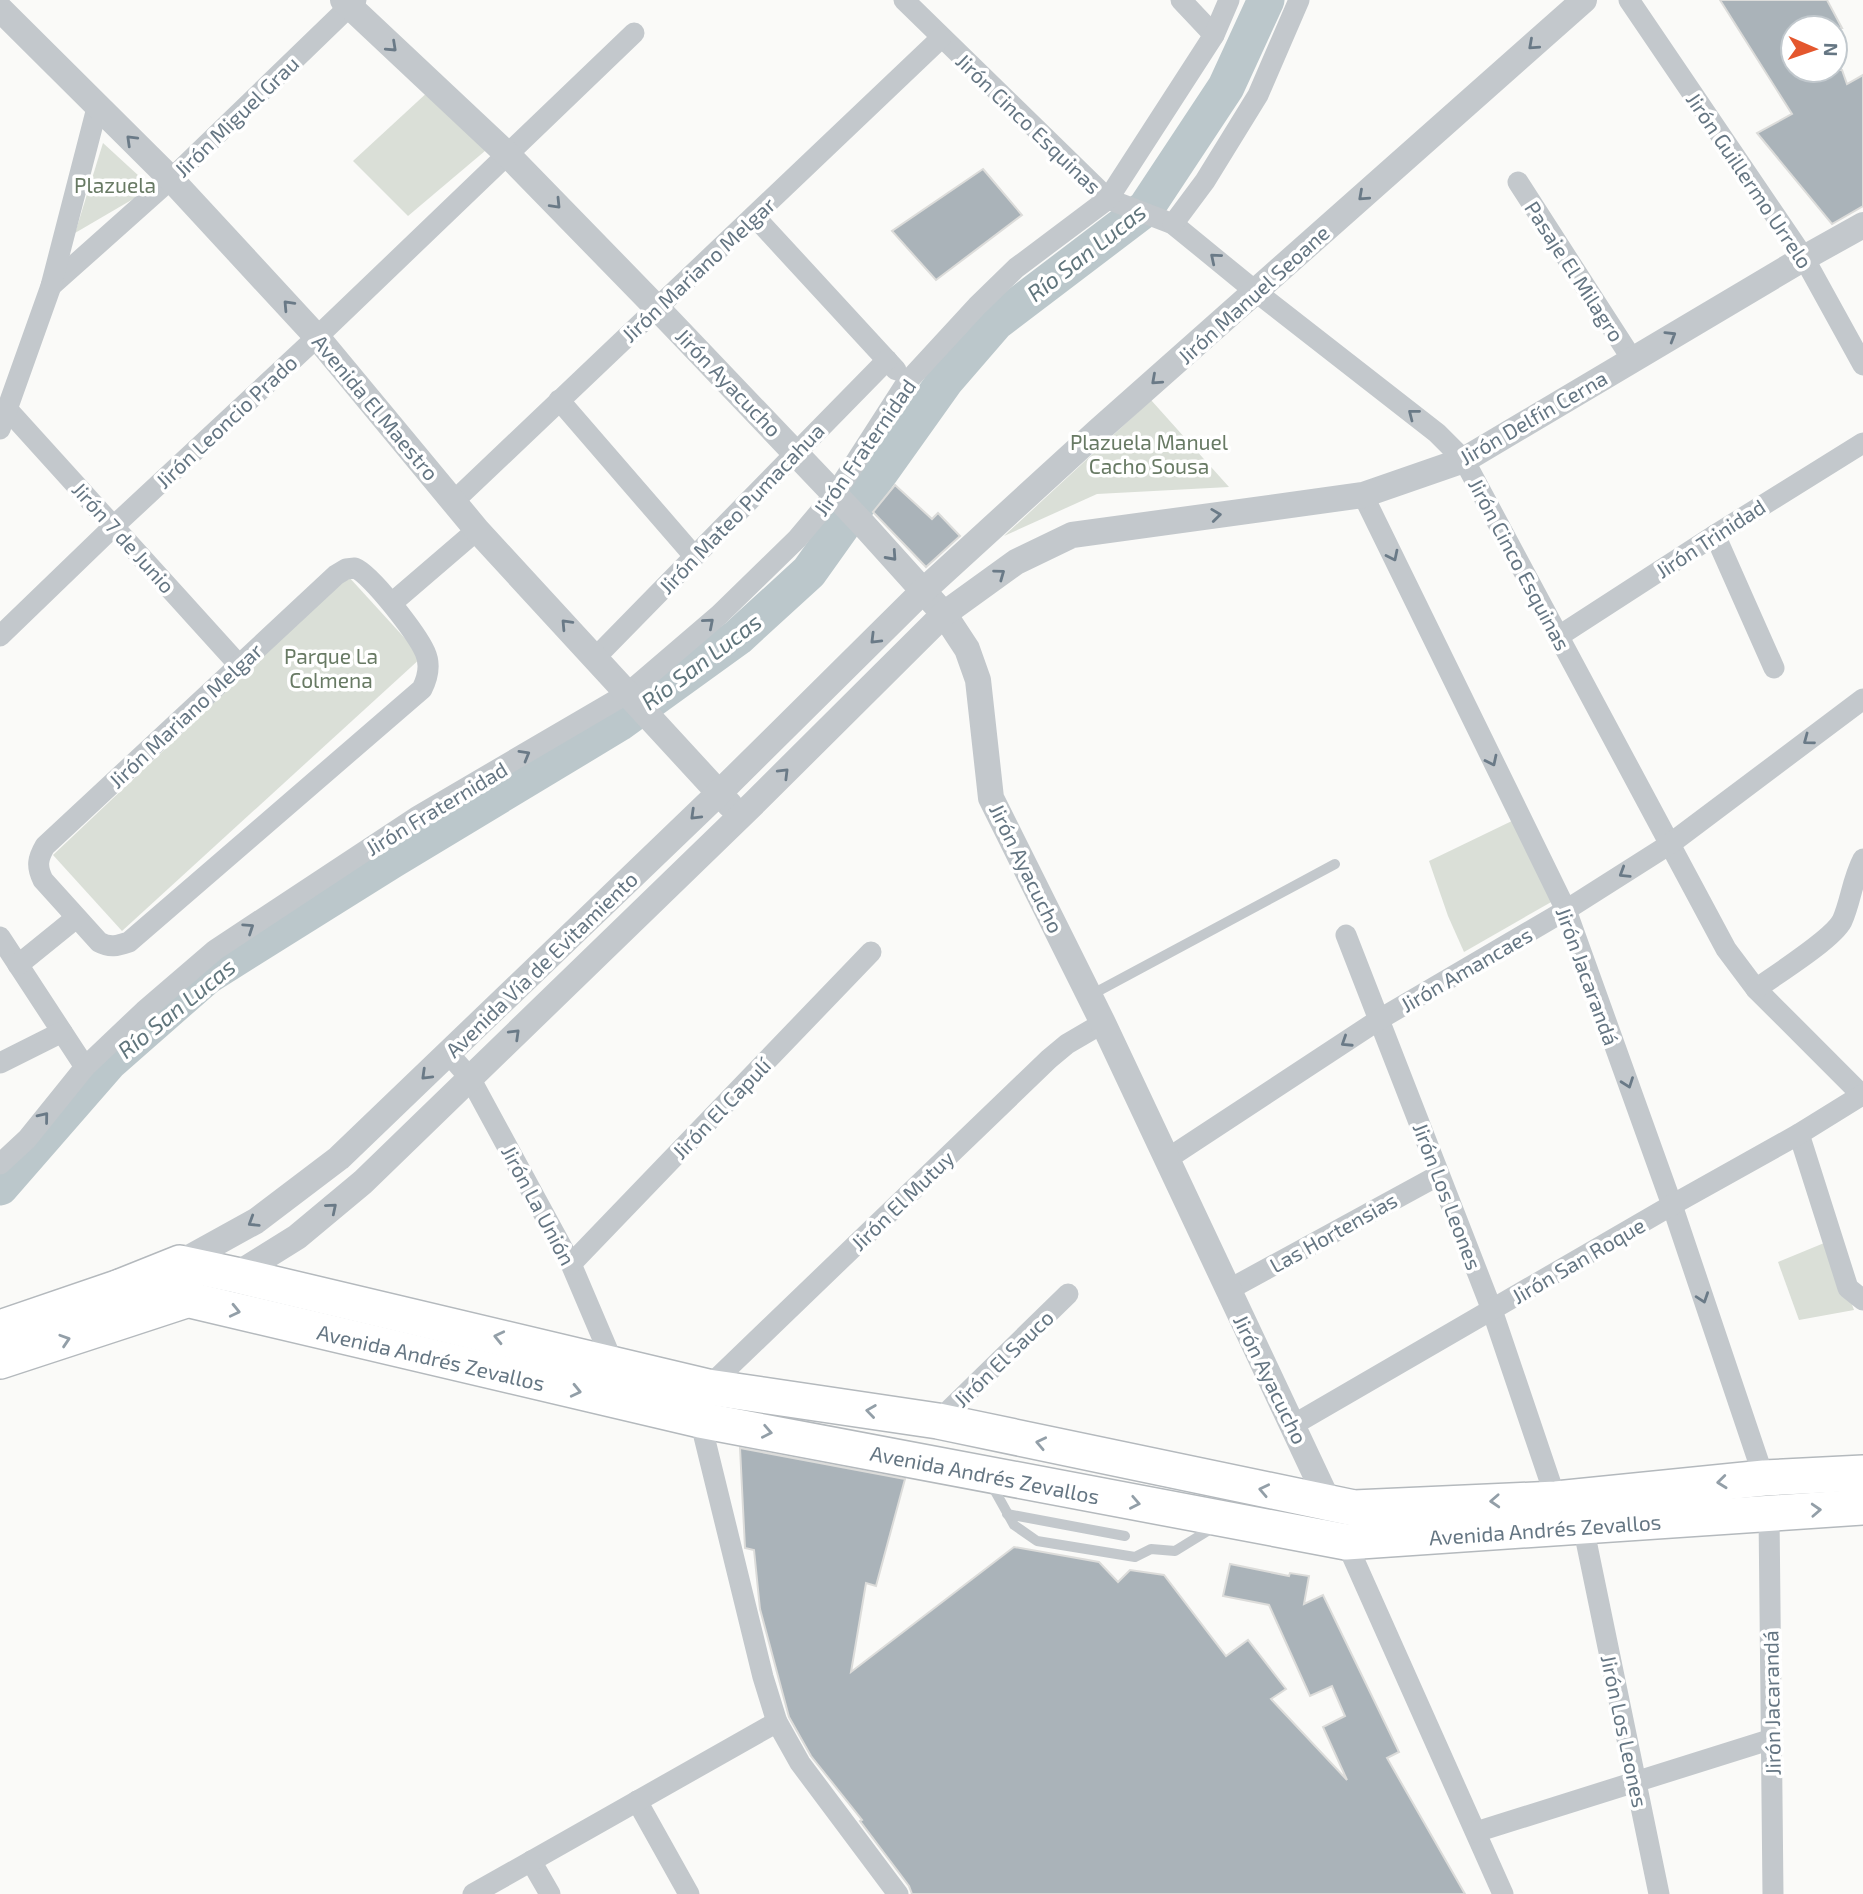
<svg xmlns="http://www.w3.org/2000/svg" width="1863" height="1894" font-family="'Exo 2',sans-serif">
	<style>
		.green { fill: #dadfd7 }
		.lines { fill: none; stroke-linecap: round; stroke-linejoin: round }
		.river { stroke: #bbc7cb; stroke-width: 37 }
		.building { fill: #aab3b9; stroke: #dcdcda; stroke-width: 2 }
		.trunk-casing { stroke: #b4b9bd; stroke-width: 38 }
		.service { stroke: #c3c8cc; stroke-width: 10 }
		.minor { stroke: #c3c8cc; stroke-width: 21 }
		.tertiary { stroke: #c3c8cc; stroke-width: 26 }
		.trunk { stroke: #fff; stroke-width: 35 }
		.oneway { stroke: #6a7a87 }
		.oneway2 { stroke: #939fa8 }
		.labels { text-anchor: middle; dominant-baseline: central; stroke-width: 7; stroke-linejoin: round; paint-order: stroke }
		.street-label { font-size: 21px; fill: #657683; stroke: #fff }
		.park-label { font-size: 21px; fill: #687a64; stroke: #fff }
		.water-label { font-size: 23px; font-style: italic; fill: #60757c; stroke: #fff }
	</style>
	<rect width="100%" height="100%" fill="#fafaf8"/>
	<g class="green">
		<path d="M 430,90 L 492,145 L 408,216 L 353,161 Z"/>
		<path d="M 103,143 L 152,188 L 75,233 Z"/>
		<path d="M 1151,400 L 1229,487 L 1097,494 L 1004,536 Z"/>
		<path d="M 348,576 L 422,657 L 122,931 L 53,855 Z"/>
		<path d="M 1516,819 L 1553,901 L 1464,952 L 1448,916 L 1429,861 Z"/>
		<path d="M 1829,1241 L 1854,1310 L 1799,1320 L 1778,1262 Z"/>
	</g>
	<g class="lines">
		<path class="river" d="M 0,1187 L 109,1062 L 207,976 L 392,860 L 619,723 L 738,637 L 809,572 L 945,381 L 996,322 L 1146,208 L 1226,87 L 1266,0"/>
	</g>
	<g class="building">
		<path d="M 1720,0 L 1827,0 L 1842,28 L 1793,28 L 1793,70 L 1842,70 L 1847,84 L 1863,75 L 1863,206 L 1832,224 L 1757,133 L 1792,114 Z"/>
		<path d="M 983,169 L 1022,215 L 936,280 L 892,231 Z"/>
		<path d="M 895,485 L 932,519 L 938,513 L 960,536 L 926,567 L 873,512 Z"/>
		<path d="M 740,1448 L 905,1479 L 876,1586 L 866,1583 L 851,1672 L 1014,1547 L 1099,1562 L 1118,1582 L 1130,1570 L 1164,1575 L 1226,1656 L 1248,1640 L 1286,1689 L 1271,1699 L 1347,1780 L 1323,1727 L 1345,1716 L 1332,1686 L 1310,1696 L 1269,1605 L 1223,1596 L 1230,1564 L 1289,1576 L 1290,1573 L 1309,1576 L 1304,1604 L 1323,1595 L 1399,1752 L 1387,1758 L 1465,1894 L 912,1894 L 909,1886 L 860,1821 L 862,1820 L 811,1756 L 789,1717 L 760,1609 L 754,1550 L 745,1548 Z"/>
	</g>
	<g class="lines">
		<g class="trunk-casing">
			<g id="trunk">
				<path d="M 120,1287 L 186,1299 L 700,1420 L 1346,1542 L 1863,1507"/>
				<path d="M 0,1328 L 120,1287 L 180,1263 L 236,1275 L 708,1387 L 938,1421 L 1354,1508 L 1556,1499 L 1764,1478 L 1863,1473"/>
				<path d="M 0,1361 L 183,1301"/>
			</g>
		</g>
		<g class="service">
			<path d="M 1089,996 L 1335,864"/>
			<path d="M 990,1482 L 1014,1525 L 1037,1541 L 1135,1557 L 1151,1549 L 1175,1551 L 1214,1527"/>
			<path d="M 1007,1514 L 1125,1536"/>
		</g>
		<g class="minor">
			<path d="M 904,0 L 1108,199 L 1173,224 L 1255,291 L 1437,433 L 1464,460 L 1726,949 L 1756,989 L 1863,1096"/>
			<path d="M 1181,0 L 1214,35"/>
			<path d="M 1629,0 L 1804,258 L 1863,365"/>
			<path d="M 1518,182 L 1632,359"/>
			<path d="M 755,217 L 896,370"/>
			<path d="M 1173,224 L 1205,181 L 1258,95 L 1299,0"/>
			<path d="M 51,286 L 171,179 L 356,0"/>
			<path d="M 559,400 L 694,556"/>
			<path d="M 8,410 L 239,665"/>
			<path d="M 0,429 L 51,286 L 97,108"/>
			<path d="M 1363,495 L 1566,910 L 1672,1205 L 1764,1478"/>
			<path d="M 454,501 L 941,38"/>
			<path d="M 1715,535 L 1774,668"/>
			<path d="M 355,568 C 371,574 417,634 425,652 C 431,665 428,677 422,689 L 129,942 C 117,946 110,948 99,942 L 43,880 C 36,866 38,858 45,846 L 336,575 L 346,569 Z"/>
			<path d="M 392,603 L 477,530"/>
			<path d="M 0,636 L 115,525 L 317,337 L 634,33"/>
			<path d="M 1559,636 L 1715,535 L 1863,443"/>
			<path d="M 596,657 L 887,360"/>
			<path d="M 1346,935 L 1492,1310 L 1556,1499"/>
			<path d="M 0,937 L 85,1067"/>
			<path d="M 18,965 L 76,918"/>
			<path d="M 1756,989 C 1775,975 1832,940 1842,921 C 1851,901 1852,880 1863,859"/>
			<path d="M 448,1053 L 470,1078 L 571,1264 L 614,1365"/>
			<path d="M 0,1063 L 62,1032"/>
			<path d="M 1799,1134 L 1848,1288 L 1863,1300"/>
			<path d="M 1167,1159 L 1380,1019 L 1566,910 L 1670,844 L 1863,699"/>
			<path d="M 0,1164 L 27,1139 L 85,1067 L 144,1011 L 215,950 L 418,816 L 628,693 L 719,615 L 797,539 L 835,494 L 907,382 L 977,306 L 1016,268 L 1108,199 L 1214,35 L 1229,0"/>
			<path d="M 571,1264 L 871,952"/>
			<path d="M 1228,1290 L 1439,1175"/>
			<path d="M 938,1421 L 1068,1294"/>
			<path d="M 1293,1425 L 1672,1205 L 1799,1134 L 1862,1095"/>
			<path d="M 1769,1513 L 1773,1894"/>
			<path d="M 1583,1526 L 1659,1894"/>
			<path d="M 1346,1542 L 1503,1894"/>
			<path d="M 637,1801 L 689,1894"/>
			<path d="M 1476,1832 L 1772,1739"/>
			<path d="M 531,1861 L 550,1894"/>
			<path d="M 473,1894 L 777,1722"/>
			<path d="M 898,1894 L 800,1763 L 777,1722 L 763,1677 L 700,1420 L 708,1387 L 1049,1059 L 1067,1044 L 1103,1023"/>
		</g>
		<g class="tertiary">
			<path d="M 343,0 L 508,155 L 657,308 L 861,522 L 944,614 L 967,649 L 978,680 L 991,798 L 1103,1023 L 1335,1516"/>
			<path d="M 0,9 L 171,179 L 317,337 L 477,530 L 730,805"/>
			<path d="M 180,1263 L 256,1221 L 339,1158 L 719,793 L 923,591 L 1099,430 L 1584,0"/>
			<path d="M 236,1275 L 297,1237 L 363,1182 L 755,802 L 944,614 L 1016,562 L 1072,535 L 1363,495 L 1464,460 L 1804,258 L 1863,225"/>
		</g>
		<use href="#trunk" class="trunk"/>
	</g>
	<defs><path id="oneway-chevron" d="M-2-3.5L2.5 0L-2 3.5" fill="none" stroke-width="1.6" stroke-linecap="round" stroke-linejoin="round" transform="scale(1.75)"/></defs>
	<g class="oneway">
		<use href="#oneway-chevron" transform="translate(1533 45) rotate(138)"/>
		<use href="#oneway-chevron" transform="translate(392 47) rotate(43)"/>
		<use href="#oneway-chevron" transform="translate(131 140) rotate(-136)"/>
		<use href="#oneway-chevron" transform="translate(1363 196) rotate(138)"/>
		<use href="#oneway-chevron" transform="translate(556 204) rotate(46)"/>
		<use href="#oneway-chevron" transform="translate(1215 258) rotate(-140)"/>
		<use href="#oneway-chevron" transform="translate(288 305) rotate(-133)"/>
		<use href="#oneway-chevron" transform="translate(1671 336) rotate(-31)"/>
		<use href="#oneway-chevron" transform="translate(1156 380) rotate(138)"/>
		<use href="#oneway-chevron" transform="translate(1413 414) rotate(-142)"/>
		<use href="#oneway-chevron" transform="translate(1216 515) rotate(-7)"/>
		<use href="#oneway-chevron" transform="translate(892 556) rotate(48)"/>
		<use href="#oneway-chevron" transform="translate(1393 556) rotate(64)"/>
		<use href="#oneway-chevron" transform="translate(1000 574) rotate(-36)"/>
		<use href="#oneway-chevron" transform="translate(709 623) rotate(-41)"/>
		<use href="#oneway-chevron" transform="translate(566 624) rotate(-133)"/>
		<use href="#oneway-chevron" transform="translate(875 639) rotate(135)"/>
		<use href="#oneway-chevron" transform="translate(1808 740) rotate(143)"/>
		<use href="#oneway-chevron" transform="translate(525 755) rotate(-30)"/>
		<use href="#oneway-chevron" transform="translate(1492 761) rotate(64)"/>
		<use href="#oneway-chevron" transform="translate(784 773) rotate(-45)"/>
		<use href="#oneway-chevron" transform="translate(695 815) rotate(136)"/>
		<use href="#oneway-chevron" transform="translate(1624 873) rotate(148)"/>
		<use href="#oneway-chevron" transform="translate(249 928) rotate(-34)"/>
		<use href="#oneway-chevron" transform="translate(515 1034) rotate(-44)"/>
		<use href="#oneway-chevron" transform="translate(1346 1042) rotate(147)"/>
		<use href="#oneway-chevron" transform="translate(426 1075) rotate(136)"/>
		<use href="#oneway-chevron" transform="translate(1628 1083) rotate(70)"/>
		<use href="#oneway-chevron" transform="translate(44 1117) rotate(-51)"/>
		<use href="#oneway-chevron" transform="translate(332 1208) rotate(-40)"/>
		<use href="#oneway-chevron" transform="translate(253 1222) rotate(148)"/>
		<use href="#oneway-chevron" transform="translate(1703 1298) rotate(71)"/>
	</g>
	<g class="oneway2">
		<use href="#oneway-chevron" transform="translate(235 1311) rotate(13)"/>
		<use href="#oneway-chevron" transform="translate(499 1337) rotate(-167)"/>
		<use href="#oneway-chevron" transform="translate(65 1340) rotate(-18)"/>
		<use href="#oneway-chevron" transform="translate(576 1391) rotate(13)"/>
		<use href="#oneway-chevron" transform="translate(871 1411) rotate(-172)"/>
		<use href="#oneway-chevron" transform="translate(767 1432) rotate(11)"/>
		<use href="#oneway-chevron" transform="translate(1041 1443) rotate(-168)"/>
		<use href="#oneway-chevron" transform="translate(1722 1482) rotate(174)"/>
		<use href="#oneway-chevron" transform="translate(1264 1490) rotate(-168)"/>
		<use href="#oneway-chevron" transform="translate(1495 1501) rotate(177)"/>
		<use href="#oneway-chevron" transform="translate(1135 1503) rotate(11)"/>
		<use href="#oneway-chevron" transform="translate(1816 1510) rotate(-3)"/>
	</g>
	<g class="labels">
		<g class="street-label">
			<text transform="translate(236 116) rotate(-44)">Jirón Miguel Grau</text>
			<text transform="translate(1029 123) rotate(44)">Jirón Cinco Esquinas</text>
			<text transform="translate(1750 180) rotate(56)">Jirón Guillermo Urrelo</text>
			<text transform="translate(698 269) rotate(-43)">Jirón Mariano Melgar</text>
			<text transform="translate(1575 271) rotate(57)">Pasaje El Milagro</text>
			<text transform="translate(1253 294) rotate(-42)">Jirón Manuel Seoane</text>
			<text transform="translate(729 382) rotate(46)">Jirón Ayacucho</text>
			<text transform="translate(376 407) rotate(50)">Avenida El Maestro</text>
			<text transform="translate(1533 417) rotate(-30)">Jirón Delfín Cerna</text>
			<text transform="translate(226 421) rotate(-43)">Jirón Leoncio Prado</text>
			<text transform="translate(864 447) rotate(-55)">Jirón Fraternidad</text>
			<text transform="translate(741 508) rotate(-46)">Jirón Mateo Pumacahua</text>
			<text transform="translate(124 537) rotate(48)">Jirón 7 de Junio</text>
			<text transform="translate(1710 538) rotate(-33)">Jirón Trinidad</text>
			<text transform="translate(1520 564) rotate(62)">Jirón Cinco Esquinas</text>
			<text transform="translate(185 715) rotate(-43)">Jirón Mariano Melgar</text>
			<text transform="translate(436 808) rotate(-31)">Jirón Fraternidad</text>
			<text transform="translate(1027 868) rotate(64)">Jirón Ayacucho</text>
			<text transform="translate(541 964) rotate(-44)">Avenida Vía de Evitamiento</text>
			<text transform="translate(1466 969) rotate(-30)">Jirón Amancaes</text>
			<text transform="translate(1588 976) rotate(70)">Jirón Jacarandá</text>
			<text transform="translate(721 1108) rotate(-46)">Jirón El Capulí</text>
			<text transform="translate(1448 1196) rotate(69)">Jirón Los Leones</text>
			<text transform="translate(902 1200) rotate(-44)">Jirón El Mutuy</text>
			<text transform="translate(539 1205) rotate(62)">Jirón La Unión</text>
			<text transform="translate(1333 1232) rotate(-29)">Las Hortensias</text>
			<text transform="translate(1578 1260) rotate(-30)">Jirón San Roque</text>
			<text transform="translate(431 1357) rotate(13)">Avenida Andrés Zevallos</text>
			<text transform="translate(1003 1358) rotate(-44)">Jirón El Sauco</text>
			<text transform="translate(1271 1379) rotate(64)">Jirón Ayacucho</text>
			<text transform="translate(985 1474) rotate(11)">Avenida Andrés Zevallos</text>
			<text transform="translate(1545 1529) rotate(-4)">Avenida Andrés Zevallos</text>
			<text transform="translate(1771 1703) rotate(-91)">Jirón Jacarandá</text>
			<text transform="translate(1625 1731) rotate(78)">Jirón Los Leones</text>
		</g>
		<g class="park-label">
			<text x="115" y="184">Plazuela</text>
			<text x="1149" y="441">Plazuela Manuel<tspan x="1149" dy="24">Cacho Sousa</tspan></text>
			<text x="331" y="655">Parque La<tspan x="331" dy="24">Colmena</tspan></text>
		</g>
		<g class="water-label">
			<text transform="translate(1086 252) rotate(-38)">Río San Lucas</text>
			<text transform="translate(701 661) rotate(-37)">Río San Lucas</text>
			<text transform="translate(176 1008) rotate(-39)">Río San Lucas</text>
		</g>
	</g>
	<g transform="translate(1814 49) rotate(92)"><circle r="33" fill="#ffffff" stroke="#c1c8cd" stroke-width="2"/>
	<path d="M0-5L12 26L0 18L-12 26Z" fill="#e4572e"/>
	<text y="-10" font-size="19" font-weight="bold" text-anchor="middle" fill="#657683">N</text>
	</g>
</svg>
